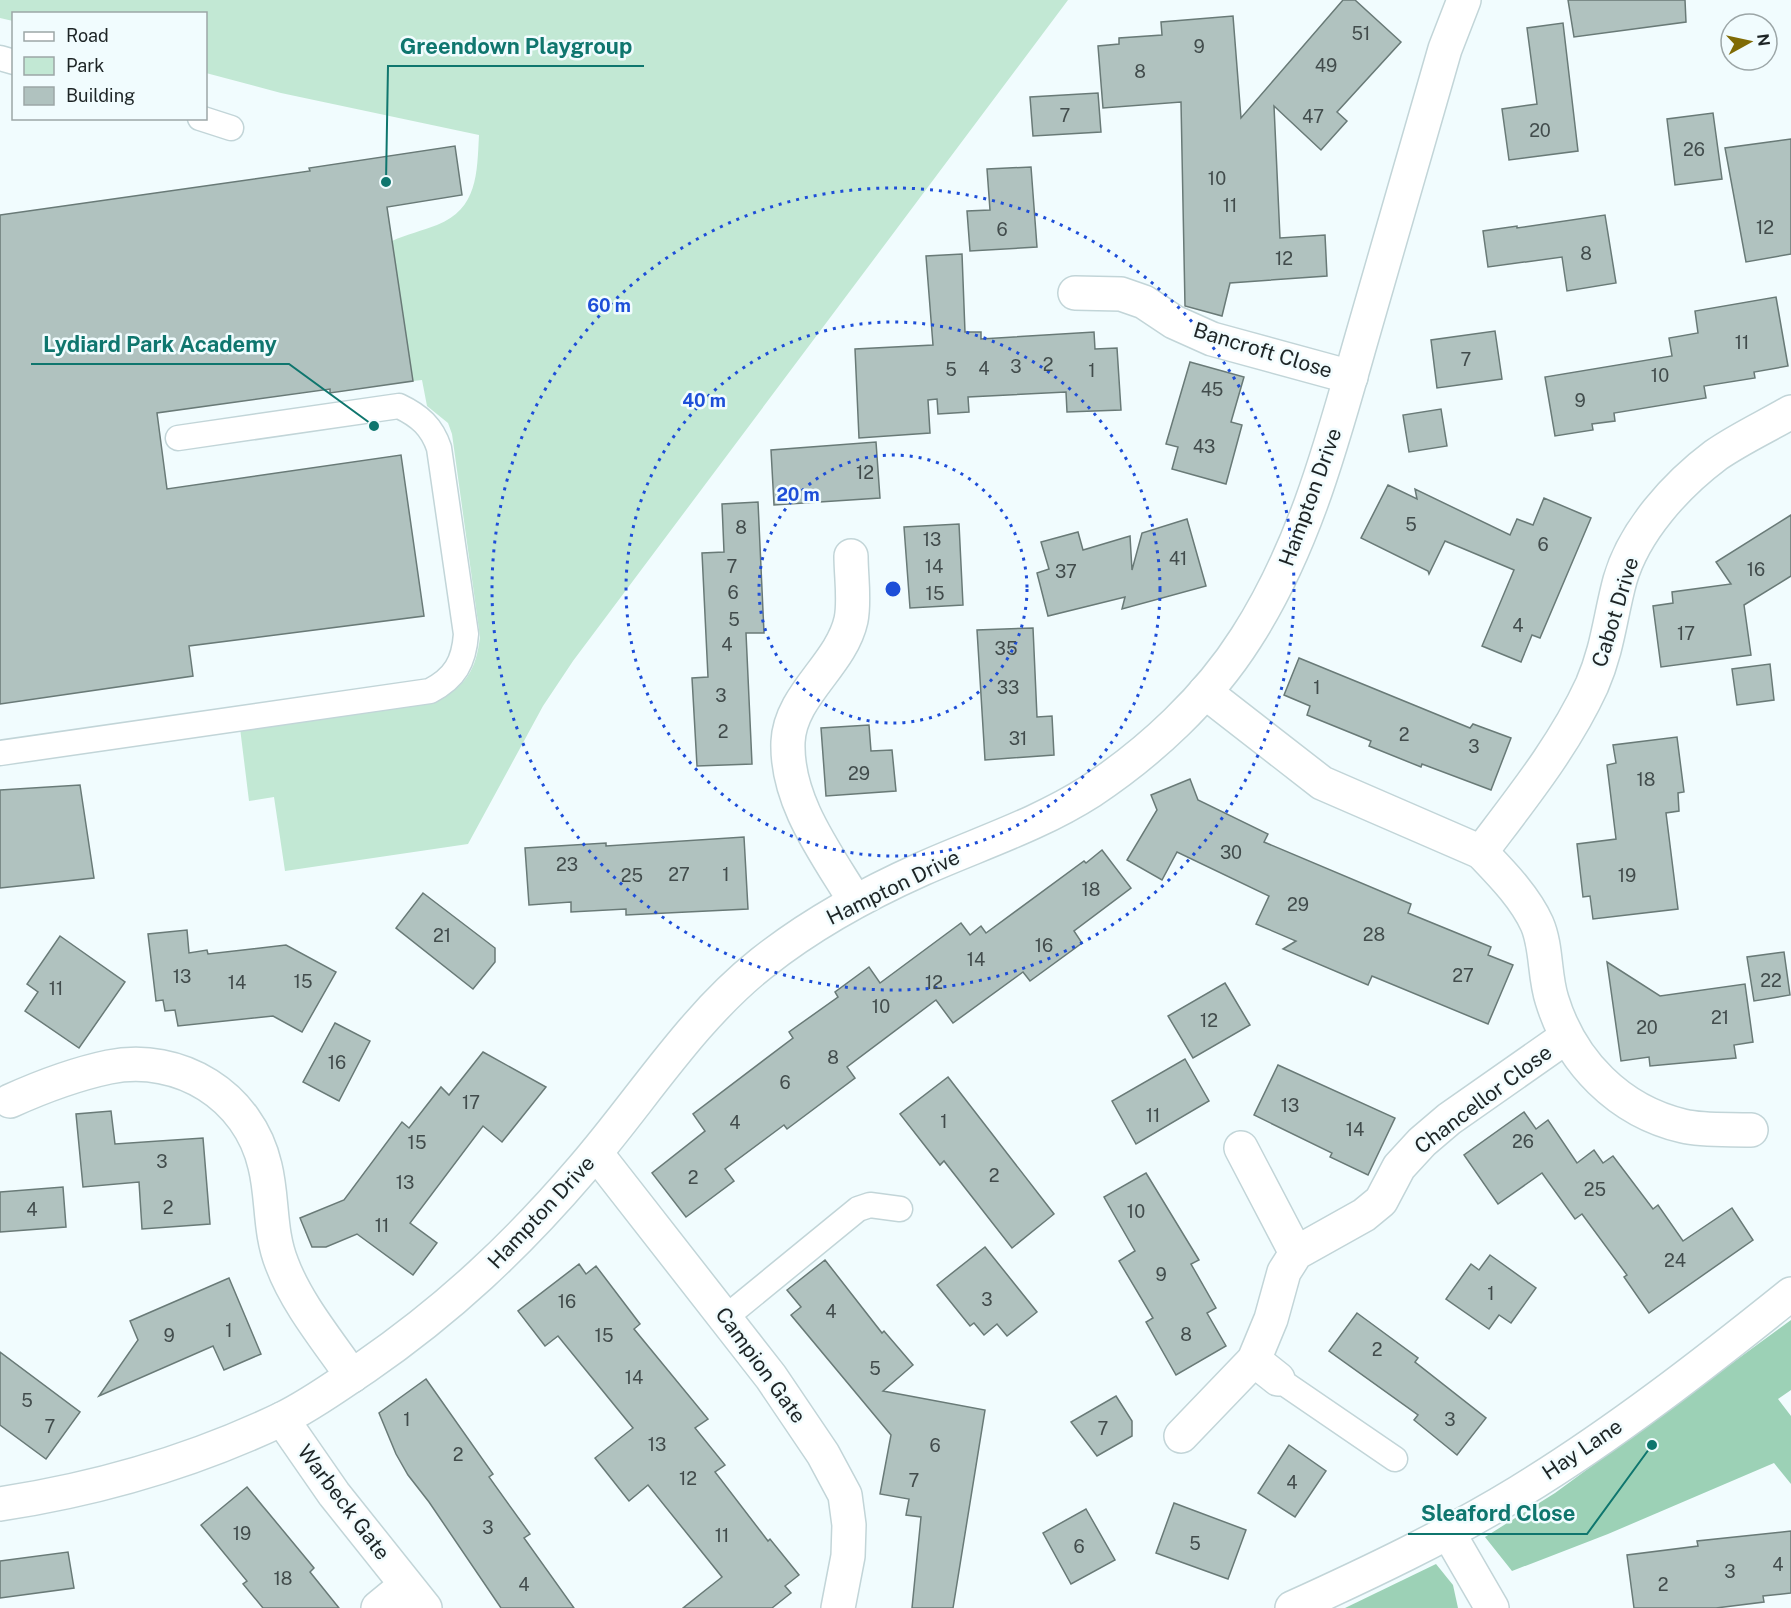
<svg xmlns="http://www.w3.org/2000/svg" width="1791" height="1608" font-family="'Public Sans',sans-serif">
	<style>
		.green { fill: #c2e8d4 }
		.forest { fill: #9cd1b6 }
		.building { fill: #b0c2bf; stroke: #697a77; stroke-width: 1.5 }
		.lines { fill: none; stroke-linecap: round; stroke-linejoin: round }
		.lane-casing { stroke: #c2d5d8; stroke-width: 27 }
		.street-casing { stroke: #c2d5d8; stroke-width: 36 }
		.secondary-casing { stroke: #c2d5d8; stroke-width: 36 }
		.lane { stroke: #fff; stroke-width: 24 }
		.street { stroke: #fff; stroke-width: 33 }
		.secondary { stroke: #fff; stroke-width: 33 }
		.ring { fill: none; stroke: #1d4ed8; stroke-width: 3; stroke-dasharray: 3 6 }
		.labels { text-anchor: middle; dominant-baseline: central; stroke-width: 5; stroke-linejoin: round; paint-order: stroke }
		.number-label { font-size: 18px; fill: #424c4c }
		.street-label { font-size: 21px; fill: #1d2425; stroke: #f1fcfe }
		.centre { fill: #1d4ed8; stroke: #f1fcfe; stroke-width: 3 }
		.ring-label { font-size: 18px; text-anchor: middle; font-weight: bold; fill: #1d4ed8; stroke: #f1fcfe; stroke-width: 5; stroke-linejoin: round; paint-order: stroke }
		.leader { fill: none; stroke: #0f766e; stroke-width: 2 }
		.callout-dot { fill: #0f766e; stroke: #f1fcfe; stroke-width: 2 }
		.callout-label { font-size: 22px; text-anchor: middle; font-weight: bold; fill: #0f766e; stroke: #f1fcfe; stroke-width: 5; stroke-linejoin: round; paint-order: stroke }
	</style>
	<rect width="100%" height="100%" fill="#f1fcfe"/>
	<path class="green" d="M 0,0 L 1068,0 L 573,661 L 543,706 L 468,844 L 285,871 L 274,797 L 249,801 L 240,728 L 435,701 C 466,687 476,670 480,637 L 452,434 L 448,423 L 427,406 L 422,380 L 413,381 L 392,241 C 407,234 422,231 437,225 C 478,209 477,173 479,135 L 281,93 L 206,73 L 206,14 L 14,14 L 13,21 L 0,18 Z"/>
	<g class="forest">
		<path d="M 1791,1320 L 1791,1390 L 1778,1399 L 1791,1416 L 1791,1484 L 1774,1463 L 1608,1534 L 1512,1571 L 1485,1537 L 1555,1493 Z"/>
		<path d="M 1436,1564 L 1453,1585 L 1458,1608 L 1345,1608 Z"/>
	</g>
	<g class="building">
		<path d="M 1343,0 L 1355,0 L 1401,42 L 1337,112 L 1347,121 L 1321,150 L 1274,106 L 1280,238 L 1325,235 L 1327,276 L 1230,283 L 1222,316 L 1185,306 L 1181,102 L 1103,108 L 1098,46 L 1119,44 L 1119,38 L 1162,35 L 1161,22 L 1233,16 L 1241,118 Z"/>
		<path d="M 1568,0 L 1685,0 L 1686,22 L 1574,37 Z"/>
		<path d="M 1563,23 L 1578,151 L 1509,160 L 1502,109 L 1537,104 L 1527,28 Z"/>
		<path d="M 1098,93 L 1101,132 L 1033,136 L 1030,97 Z"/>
		<path d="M 1713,113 L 1722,179 L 1675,185 L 1667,119 Z"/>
		<path d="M 1791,139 L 1791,254 L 1746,262 L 1725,148 Z"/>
		<path d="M 455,146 L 462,195 L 387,207 L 413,381 L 330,393 L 330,389 L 157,413 L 167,489 L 401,455 L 424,616 L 189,646 L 193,676 L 0,704 L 0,215 L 310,171 L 309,168 Z"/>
		<path d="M 1031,167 L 1037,247 L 970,251 L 967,211 L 990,210 L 987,169 Z"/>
		<path d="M 1605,215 L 1616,283 L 1567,291 L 1562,257 L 1488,267 L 1483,231 L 1517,226 L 1517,228 Z"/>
		<path d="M 962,254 L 965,332 L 981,332 L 981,339 L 1094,332 L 1095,349 L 1117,348 L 1121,410 L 1067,412 L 1066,392 L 968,397 L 969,412 L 938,414 L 937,399 L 928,400 L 930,433 L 859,438 L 855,349 L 933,345 L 926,256 Z"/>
		<path d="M 1776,297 L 1788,366 L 1754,372 L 1755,378 L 1704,386 L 1706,398 L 1614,413 L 1615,421 L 1592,424 L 1593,430 L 1555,436 L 1545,377 L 1672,356 L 1669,338 L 1698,333 L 1695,311 Z"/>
		<path d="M 1495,331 L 1502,379 L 1437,388 L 1431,340 Z"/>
		<path d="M 1190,362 L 1244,377 L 1231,422 L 1242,425 L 1226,484 L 1172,469 L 1178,447 L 1166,444 Z"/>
		<path d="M 1441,409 L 1447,446 L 1409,452 L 1403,415 Z"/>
		<path d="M 876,442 L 880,498 L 774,505 L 771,450 Z"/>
		<path d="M 1388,485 L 1417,499 L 1415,489 L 1510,535 L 1517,519 L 1533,525 L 1544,498 L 1591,518 L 1540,638 L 1532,635 L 1521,662 L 1482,646 L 1514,570 L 1445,541 L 1429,574 L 1428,571 L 1361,538 Z"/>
		<path d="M 758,502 L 764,633 L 746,633 L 752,764 L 697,766 L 692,678 L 708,677 L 702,553 L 724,552 L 722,504 Z"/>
		<path d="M 1791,515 L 1791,576 L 1744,605 L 1751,655 L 1661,667 L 1653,606 L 1673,603 L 1672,592 L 1731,584 L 1716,562 Z"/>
		<path d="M 1187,519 L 1206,586 L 1122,609 L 1125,597 L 1048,616 L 1037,573 L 1049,569 L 1041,542 L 1078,532 L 1083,550 L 1130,536 L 1132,570 L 1142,533 Z"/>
		<path d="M 959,524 L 963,605 L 910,608 L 904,527 Z"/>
		<path d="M 1033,628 L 1037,717 L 1052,716 L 1054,755 L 985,760 L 977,630 Z"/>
		<path d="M 1299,658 L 1470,728 L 1473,724 L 1511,738 L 1491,790 L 1422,764 L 1421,767 L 1369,746 L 1371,741 L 1307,715 L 1310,706 L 1284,695 Z"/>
		<path d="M 1770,664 L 1774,700 L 1737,705 L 1732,669 Z"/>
		<path d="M 869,725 L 871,751 L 892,750 L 896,791 L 826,796 L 821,728 Z"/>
		<path d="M 1677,737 L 1684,792 L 1678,793 L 1679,811 L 1666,813 L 1678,909 L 1593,919 L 1590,896 L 1583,897 L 1577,844 L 1616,839 L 1607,765 L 1616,763 L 1613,745 Z"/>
		<path d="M 1190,779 L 1198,800 L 1268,834 L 1264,842 L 1411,904 L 1408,913 L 1491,947 L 1488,955 L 1513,965 L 1488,1024 L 1372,976 L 1368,985 L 1283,949 L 1296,941 L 1256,924 L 1269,896 L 1177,852 L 1162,880 L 1127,860 L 1157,810 L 1151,795 Z"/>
		<path d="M 80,785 L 94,878 L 0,888 L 0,790 Z"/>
		<path d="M 744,837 L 748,909 L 626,915 L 626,909 L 571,912 L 571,902 L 529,905 L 525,848 L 606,843 L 606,846 Z"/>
		<path d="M 1102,850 L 1131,888 L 1074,931 L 1082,943 L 1030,981 L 1023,972 L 953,1023 L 936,1000 L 847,1067 L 855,1078 L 787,1129 L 784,1125 L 725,1169 L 734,1181 L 686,1217 L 652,1173 L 705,1131 L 693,1114 L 793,1038 L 789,1032 L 838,997 L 835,992 L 869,967 L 880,983 L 961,923 L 970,935 L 981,926 L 986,933 L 1084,861 L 1086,863 Z"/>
		<path d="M 423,893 L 495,948 L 495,962 L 473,989 L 396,928 Z"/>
		<path d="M 187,930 L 189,953 L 207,950 L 208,954 L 286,945 L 336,972 L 302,1032 L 273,1016 L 178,1026 L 175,1010 L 165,1011 L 163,1000 L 156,1001 L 148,934 Z"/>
		<path d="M 60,936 L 125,982 L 79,1048 L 25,1011 L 38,992 L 27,984 Z"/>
		<path d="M 1784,952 L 1790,995 L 1754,1001 L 1747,957 Z"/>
		<path d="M 1607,962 L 1660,996 L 1745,984 L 1753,1042 L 1734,1045 L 1736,1058 L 1650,1066 L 1649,1057 L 1621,1061 Z"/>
		<path d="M 1225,983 L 1250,1025 L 1193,1058 L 1168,1016 Z"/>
		<path d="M 335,1023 L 370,1041 L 339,1101 L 303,1082 Z"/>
		<path d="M 483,1052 L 546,1087 L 502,1142 L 483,1126 L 410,1223 L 437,1243 L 413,1275 L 357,1234 L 326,1247 L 312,1247 L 300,1218 L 344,1200 L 402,1122 L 409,1128 L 441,1087 L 449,1095 Z"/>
		<path d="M 1185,1059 L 1209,1101 L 1136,1144 L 1112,1101 Z"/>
		<path d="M 1278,1065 L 1395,1118 L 1368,1175 L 1330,1157 L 1332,1153 L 1254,1115 Z"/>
		<path d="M 948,1077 L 1054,1214 L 1012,1248 L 944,1161 L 940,1165 L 900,1114 Z"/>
		<path d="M 111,1111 L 115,1144 L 203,1138 L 210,1224 L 142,1229 L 139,1182 L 83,1187 L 76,1114 Z"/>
		<path d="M 1524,1112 L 1536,1129 L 1548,1120 L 1577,1163 L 1594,1150 L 1603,1163 L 1613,1156 L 1653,1209 L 1658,1205 L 1683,1241 L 1732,1208 L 1753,1240 L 1649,1313 L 1624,1277 L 1627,1275 L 1582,1214 L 1575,1219 L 1542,1173 L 1498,1204 L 1464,1155 Z"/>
		<path d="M 1146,1173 L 1199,1260 L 1191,1264 L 1216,1308 L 1207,1313 L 1226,1346 L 1176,1375 L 1146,1322 L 1153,1318 L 1119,1261 L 1135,1251 L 1104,1197 Z"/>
		<path d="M 63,1187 L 66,1227 L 0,1232 L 0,1192 Z"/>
		<path d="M 985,1247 L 1037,1312 L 1007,1336 L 997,1324 L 984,1335 L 974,1323 L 970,1326 L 937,1285 Z"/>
		<path d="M 1490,1255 L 1536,1288 L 1511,1323 L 1499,1315 L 1489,1329 L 1446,1299 L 1471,1264 L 1479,1270 Z"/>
		<path d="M 825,1260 L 882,1333 L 884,1331 L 913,1365 L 883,1391 L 985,1410 L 953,1608 L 912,1608 L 921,1517 L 906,1515 L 909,1499 L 880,1494 L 891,1435 L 791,1315 L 801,1307 L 787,1290 Z"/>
		<path d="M 579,1264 L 586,1274 L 596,1266 L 640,1324 L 634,1329 L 708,1419 L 695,1428 L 725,1465 L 715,1472 L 768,1541 L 770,1539 L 799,1575 L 785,1586 L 791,1593 L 772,1608 L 683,1608 L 722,1577 L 648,1485 L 629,1501 L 595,1458 L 633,1428 L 558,1336 L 545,1346 L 518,1311 Z"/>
		<path d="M 229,1278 L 261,1354 L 224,1370 L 213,1346 L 99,1396 L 138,1340 L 130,1321 Z"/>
		<path d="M 1357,1313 L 1418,1358 L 1415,1362 L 1486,1418 L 1457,1455 L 1414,1420 L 1418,1415 L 1329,1351 Z"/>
		<path d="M 0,1352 L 80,1412 L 46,1459 L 0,1425 Z"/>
		<path d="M 426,1379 L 493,1474 L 489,1477 L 530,1534 L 524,1538 L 574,1608 L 501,1608 L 429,1502 L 408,1475 L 396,1454 L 379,1413 Z"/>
		<path d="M 1116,1396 L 1132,1421 L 1132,1436 L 1097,1456 L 1071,1422 Z"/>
		<path d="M 1289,1445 L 1326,1471 L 1295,1517 L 1258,1493 Z"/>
		<path d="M 247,1487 L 314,1568 L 310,1572 L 339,1608 L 263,1608 L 243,1584 L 247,1581 L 201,1525 Z"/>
		<path d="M 1174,1503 L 1246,1530 L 1228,1579 L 1156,1553 Z"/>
		<path d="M 1086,1509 L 1115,1560 L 1071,1584 L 1043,1533 Z"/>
		<path d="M 1791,1531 L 1791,1593 L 1763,1596 L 1764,1602 L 1716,1608 L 1634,1608 L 1627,1555 L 1698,1546 L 1697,1541 Z"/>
		<path d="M 68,1552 L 74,1588 L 0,1598 L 0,1561 Z"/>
	</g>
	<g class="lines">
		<g class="lane-casing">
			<g id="lane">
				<path d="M 0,58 L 14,62"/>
				<path d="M 200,118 L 231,128"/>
				<path d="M 0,753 L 430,691 C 455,678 464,662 466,634 L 439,448 C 432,427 420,416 399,406 L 178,438"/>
				<path d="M 726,1317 L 858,1209 L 870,1205 L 900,1209"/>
				<path d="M 1278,1379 L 1395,1459"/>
			</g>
		</g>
		<g class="street-casing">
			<g id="street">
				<path d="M 1075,293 L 1121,294 L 1144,302 L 1174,322 L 1212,339 L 1351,377"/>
				<path d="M 851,556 C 851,576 855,601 851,620 C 841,665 790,695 788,742 C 786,801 826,853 855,901"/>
				<path d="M 1205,692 L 1322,783 L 1481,852 C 1521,799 1564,746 1592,685 C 1608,648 1610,617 1620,580 C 1634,531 1676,485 1716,455 C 1739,439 1767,426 1791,412"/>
				<path d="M 1481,852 C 1501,873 1525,897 1537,924 C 1547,947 1544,976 1552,1000 C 1571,1062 1619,1111 1683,1126 C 1704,1131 1729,1129 1751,1130"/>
				<path d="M 10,1101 C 41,1087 76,1074 109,1067 C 180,1053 249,1096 265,1166 C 273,1198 269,1232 282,1264 C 297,1304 328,1341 352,1376"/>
				<path d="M 1241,1148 L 1296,1253"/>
				<path d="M 596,1153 L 771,1377 L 823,1454 L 845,1495 L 849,1525 L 848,1556 L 838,1608"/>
				<path d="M 1254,1360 L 1278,1379"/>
				<path d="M 282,1419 L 334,1494 L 425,1608"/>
				<path d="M 1181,1436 L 1254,1360 L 1271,1319 L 1284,1272 L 1296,1253 L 1364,1215 L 1381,1201 L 1399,1167 L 1422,1142 L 1449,1119 L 1566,1037"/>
				<path d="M 0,1504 C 98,1489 192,1462 282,1419 C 311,1405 338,1385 365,1367 C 449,1309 516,1246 582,1169 C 641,1101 691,1019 762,963 C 811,924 866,894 922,869 C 978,844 1038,825 1091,791 C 1150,752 1208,698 1246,638 C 1304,548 1331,446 1360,344 C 1388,246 1417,148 1445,49 L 1464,0"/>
				<path d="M 1448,1532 L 1492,1608"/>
				<path d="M 378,1608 L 406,1585"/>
			</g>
		</g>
		<g class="secondary-casing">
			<path id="secondary" d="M 1292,1608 C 1369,1573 1447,1536 1519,1492 C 1614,1434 1704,1364 1791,1294"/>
		</g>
		<use href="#lane" class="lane"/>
		<use href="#street" class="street"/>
		<use href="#secondary" class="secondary"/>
	</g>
	<g class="ring">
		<circle cx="893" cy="589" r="134"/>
		<circle cx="893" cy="589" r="267"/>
		<circle cx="893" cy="589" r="401"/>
	</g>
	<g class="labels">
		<g class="number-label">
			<text x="1361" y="33">51</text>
			<text x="1199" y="46">9</text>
			<text x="1326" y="65">49</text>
			<text x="1140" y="71">8</text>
			<text x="1065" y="115">7</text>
			<text x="1313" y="116">47</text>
			<text x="1540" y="130">20</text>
			<text x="1694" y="149">26</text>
			<text x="1217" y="178">10</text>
			<text x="1230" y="205">11</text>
			<text x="1765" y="227">12</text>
			<text x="1002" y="229">6</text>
			<text x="1586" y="253">8</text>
			<text x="1284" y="258">12</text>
			<text x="1742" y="342">11</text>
			<text x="1466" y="359">7</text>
			<text x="1048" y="364">2</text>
			<text x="1016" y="366">3</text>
			<text x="984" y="368">4</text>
			<text x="951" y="369">5</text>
			<text x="1092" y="370">1</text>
			<text x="1660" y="375">10</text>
			<text x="1212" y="389">45</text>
			<text x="1580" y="400">9</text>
			<text x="1204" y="446">43</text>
			<text x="865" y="472">12</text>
			<text x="1411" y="524">5</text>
			<text x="741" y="527">8</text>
			<text x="932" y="539">13</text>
			<text x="1543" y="544">6</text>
			<text x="1178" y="558">41</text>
			<text x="732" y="566">7</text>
			<text x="934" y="566">14</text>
			<text x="1756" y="569">16</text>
			<text x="1066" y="571">37</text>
			<text x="733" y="592">6</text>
			<text x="935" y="593">15</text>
			<text x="734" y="619">5</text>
			<text x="1518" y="625">4</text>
			<text x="1686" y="633">17</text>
			<text x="727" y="644">4</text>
			<text x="1006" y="648">35</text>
			<text x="1008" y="687">33</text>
			<text x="1317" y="687">1</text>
			<text x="721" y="695">3</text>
			<text x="723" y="731">2</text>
			<text x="1404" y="734">2</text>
			<text x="1018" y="738">31</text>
			<text x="1474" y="746">3</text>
			<text x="859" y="773">29</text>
			<text x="1646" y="779">18</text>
			<text x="1231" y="852">30</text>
			<text x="567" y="864">23</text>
			<text x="679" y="874">27</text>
			<text x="726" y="874">1</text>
			<text x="632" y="875">25</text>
			<text x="1627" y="875">19</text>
			<text x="1091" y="889">18</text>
			<text x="1298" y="904">29</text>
			<text x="1374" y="934">28</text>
			<text x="442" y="935">21</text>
			<text x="1044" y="945">16</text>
			<text x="976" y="959">14</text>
			<text x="1463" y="975">27</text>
			<text x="182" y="976">13</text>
			<text x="1771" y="980">22</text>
			<text x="303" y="981">15</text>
			<text x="237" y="982">14</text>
			<text x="934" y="982">12</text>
			<text x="56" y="988">11</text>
			<text x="881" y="1006">10</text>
			<text x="1720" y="1017">21</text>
			<text x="1209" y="1020">12</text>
			<text x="1647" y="1027">20</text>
			<text x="833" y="1057">8</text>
			<text x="337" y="1062">16</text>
			<text x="785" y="1082">6</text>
			<text x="471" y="1102">17</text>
			<text x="1290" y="1105">13</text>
			<text x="1153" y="1115">11</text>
			<text x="944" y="1121">1</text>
			<text x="735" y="1122">4</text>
			<text x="1355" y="1129">14</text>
			<text x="1523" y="1141">26</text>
			<text x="417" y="1142">15</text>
			<text x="162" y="1161">3</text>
			<text x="994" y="1175">2</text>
			<text x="693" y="1177">2</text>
			<text x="405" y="1182">13</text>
			<text x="1595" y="1189">25</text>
			<text x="168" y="1207">2</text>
			<text x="32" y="1209">4</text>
			<text x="1136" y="1211">10</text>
			<text x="382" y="1225">11</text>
			<text x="1675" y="1260">24</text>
			<text x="1161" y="1274">9</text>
			<text x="1491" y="1293">1</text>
			<text x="987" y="1299">3</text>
			<text x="567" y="1301">16</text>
			<text x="831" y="1311">4</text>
			<text x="229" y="1330">1</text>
			<text x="1186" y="1334">8</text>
			<text x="169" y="1335">9</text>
			<text x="604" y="1335">15</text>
			<text x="1377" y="1349">2</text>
			<text x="875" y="1368">5</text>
			<text x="634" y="1377">14</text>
			<text x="27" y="1400">5</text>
			<text x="407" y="1419">1</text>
			<text x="1450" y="1419">3</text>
			<text x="50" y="1426">7</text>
			<text x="1103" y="1428">7</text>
			<text x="657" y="1444">13</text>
			<text x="935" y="1445">6</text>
			<text x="458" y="1454">2</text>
			<text x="688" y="1478">12</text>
			<text x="914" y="1480">7</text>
			<text x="1292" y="1482">4</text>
			<text x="488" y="1527">3</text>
			<text x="242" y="1533">19</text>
			<text x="722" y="1535">11</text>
			<text x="1195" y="1543">5</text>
			<text x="1079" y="1546">6</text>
			<text x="1778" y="1564">4</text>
			<text x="1730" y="1571">3</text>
			<text x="283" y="1578">18</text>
			<text x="524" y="1584">4</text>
			<text x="1663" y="1584">2</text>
		</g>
		<g class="street-label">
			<text transform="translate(1263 350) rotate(17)">Bancroft Close</text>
			<text transform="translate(1310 497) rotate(-70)">Hampton Drive</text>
			<text transform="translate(1615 612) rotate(-73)">Cabot Drive</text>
			<text transform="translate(893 887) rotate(-26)">Hampton Drive</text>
			<text transform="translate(1483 1099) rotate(-37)">Chancellor Close</text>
			<text transform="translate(541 1212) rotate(-47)">Hampton Drive</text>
			<text transform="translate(761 1365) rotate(54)">Campion Gate</text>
			<text transform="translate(1582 1449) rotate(-34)">Hay Lane</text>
			<text transform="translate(344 1502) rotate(53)">Warbeck Gate</text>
		</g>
	</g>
	<circle cx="893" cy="589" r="9" class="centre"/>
	<g class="ring-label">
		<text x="609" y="312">60 m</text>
		<text x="704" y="407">40 m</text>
		<text x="798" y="501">20 m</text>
	</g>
	<path class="leader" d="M386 182L388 66H644M374 426L289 364H31M1652 1445L1587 1534H1408"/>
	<g class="callout-dot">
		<circle cx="386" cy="182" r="6"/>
		<circle cx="374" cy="426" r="6"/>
		<circle cx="1652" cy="1445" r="6"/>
	</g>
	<g class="callout-label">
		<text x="516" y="54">Greendown Playgroup</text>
		<text x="160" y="352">Lydiard Park Academy</text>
		<text x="1498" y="1521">Sleaford Close</text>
	</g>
	<rect x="12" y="12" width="195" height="108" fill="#f1fcfe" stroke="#9ca6a7" stroke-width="1.5"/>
	<rect x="24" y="32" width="30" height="9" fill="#ffffff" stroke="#9ca6a7" stroke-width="1.5"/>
	<text x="66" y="42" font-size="18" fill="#1d2425">Road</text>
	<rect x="24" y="57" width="30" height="18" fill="#c2e8d4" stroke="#9ca6a7" stroke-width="1.5"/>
	<text x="66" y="72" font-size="18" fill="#1d2425">Park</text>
	<rect x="24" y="87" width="30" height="18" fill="#b0c2bf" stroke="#9ca6a7" stroke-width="1.5"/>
	<text x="66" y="102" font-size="18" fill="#1d2425">Building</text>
	<g transform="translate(1749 42) rotate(82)"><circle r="28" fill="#f1fcfe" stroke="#9ca6a7" stroke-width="1.5"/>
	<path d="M0-4.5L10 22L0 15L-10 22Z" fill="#806b05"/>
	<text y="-9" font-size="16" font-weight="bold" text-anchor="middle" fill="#1d2425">N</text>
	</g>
</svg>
